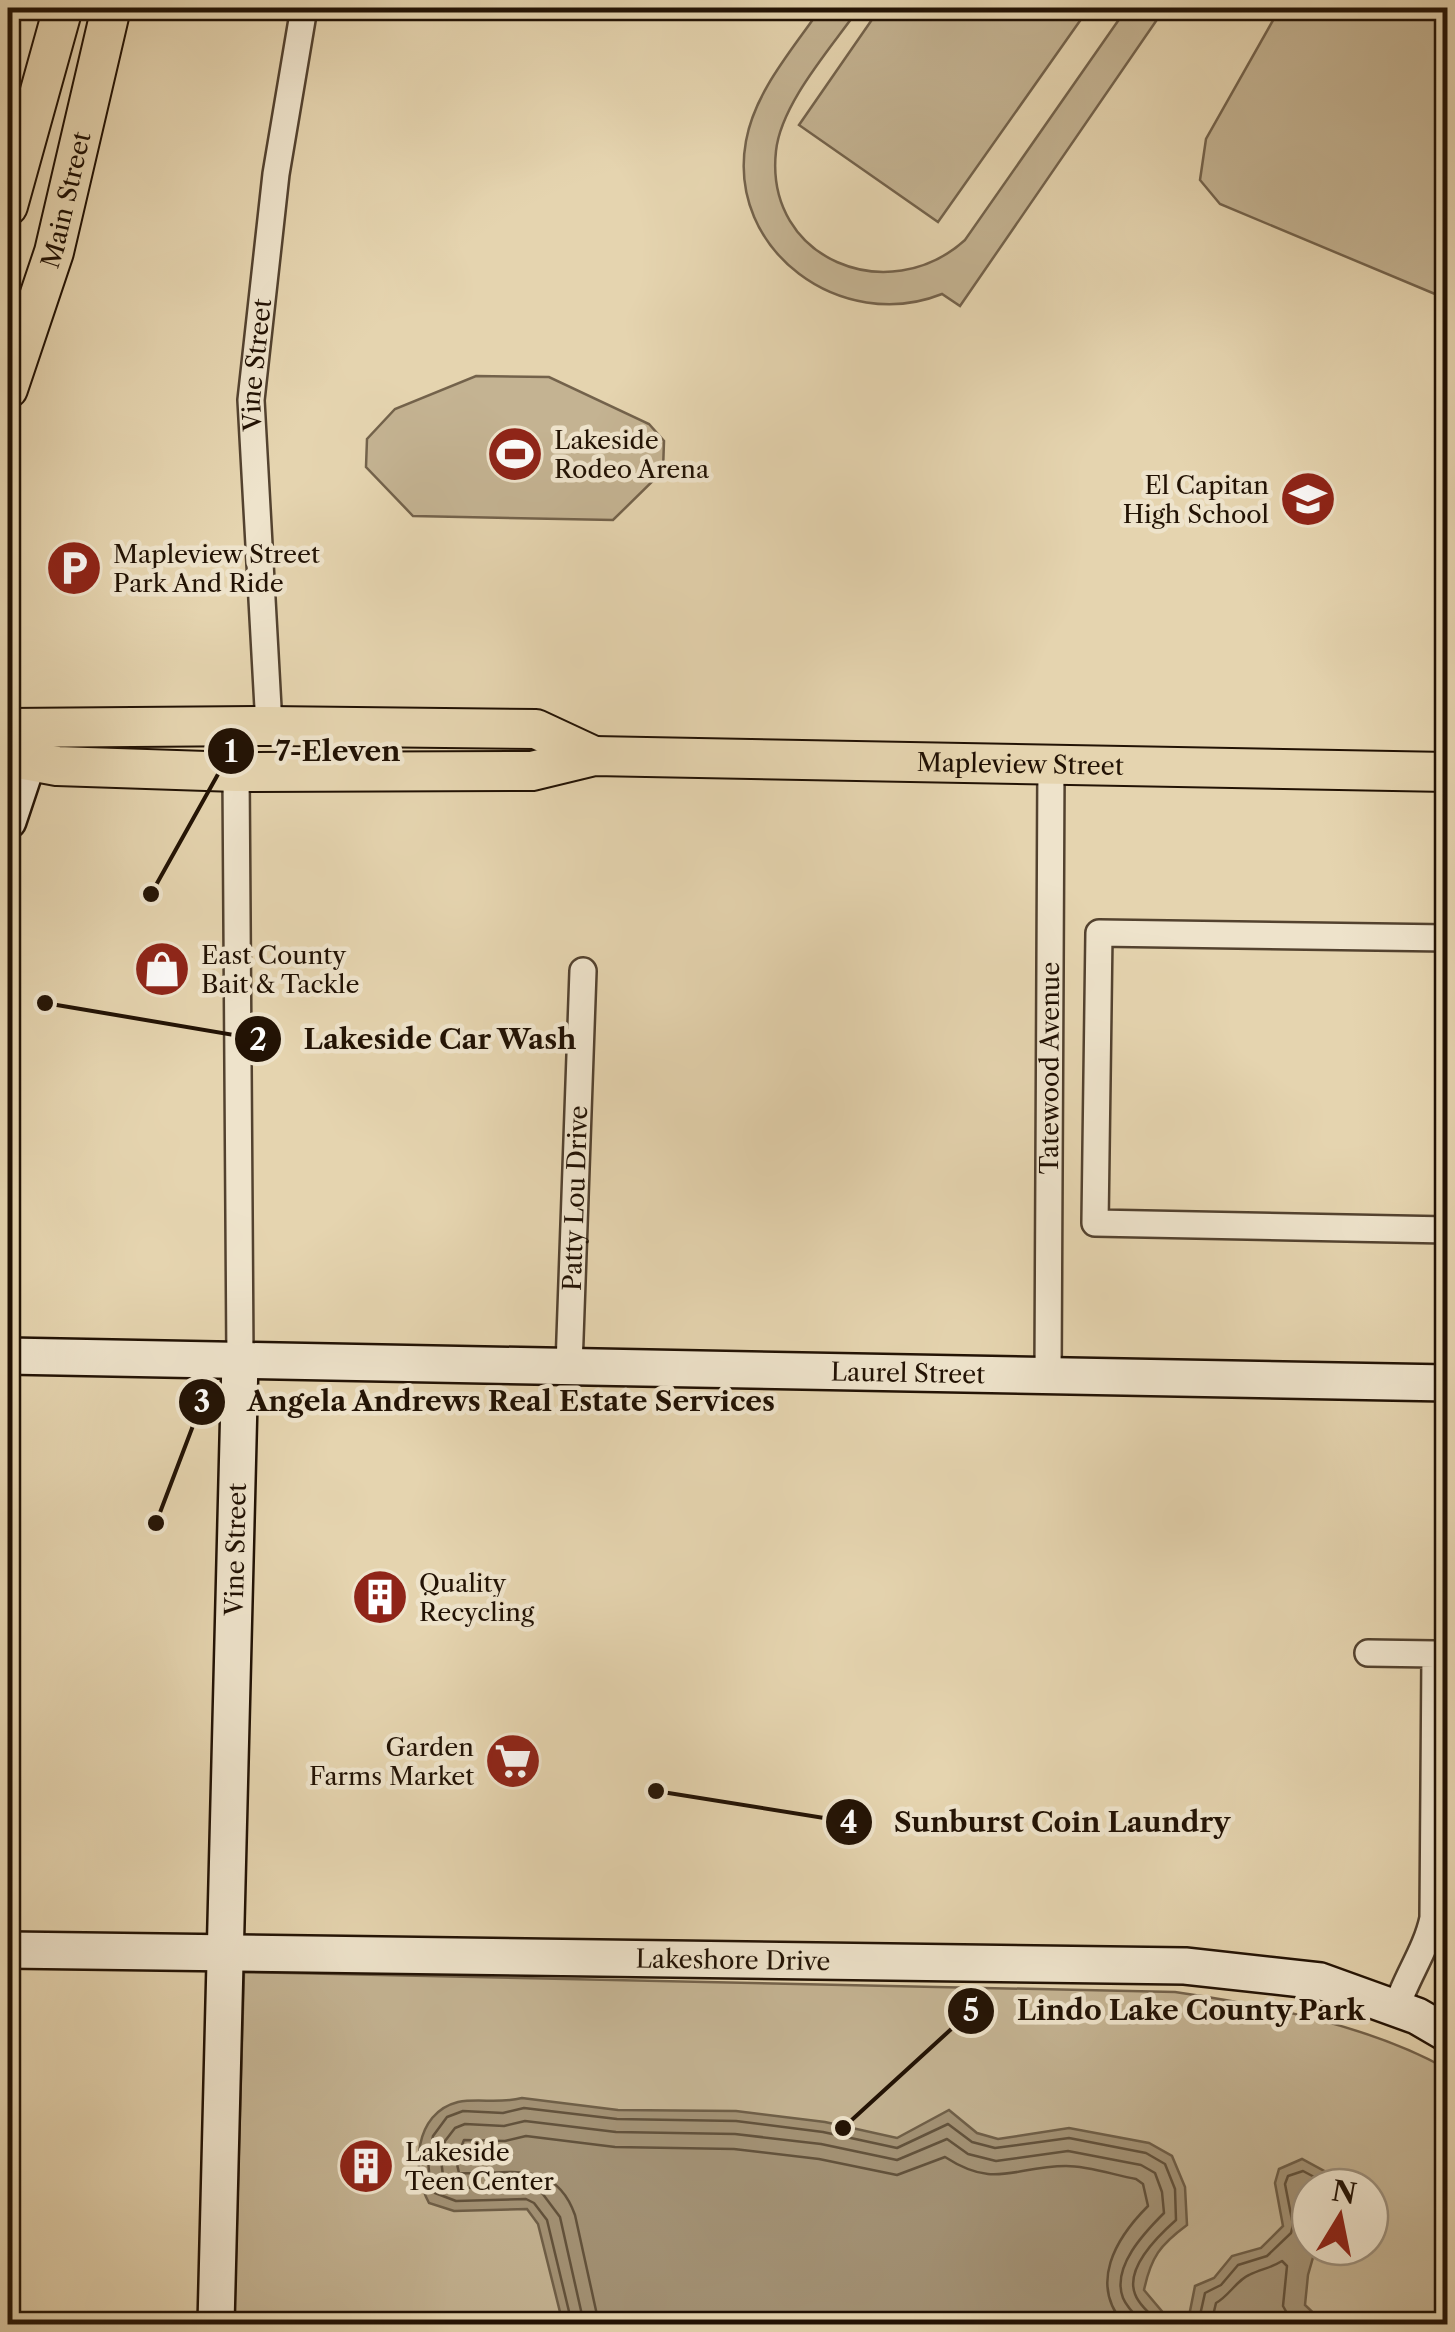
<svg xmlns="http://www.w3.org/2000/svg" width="1455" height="2332" font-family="'Libre Caslon Text',serif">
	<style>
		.green { fill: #c4b392; stroke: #73624b; stroke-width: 2.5; fill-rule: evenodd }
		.water { fill: #a39275; stroke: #6f5f48; stroke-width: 2.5 }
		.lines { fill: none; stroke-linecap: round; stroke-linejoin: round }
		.shore { stroke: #62523c; stroke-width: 2.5 }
		.street-casing { stroke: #53422f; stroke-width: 30 }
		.secondary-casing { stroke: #221204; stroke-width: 40 }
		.primary-casing { stroke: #221204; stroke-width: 42 }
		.street { stroke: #eee3cb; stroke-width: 25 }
		.secondary { stroke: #eee3cb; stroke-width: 35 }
		.primary { stroke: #e5d4af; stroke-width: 38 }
		.labels { text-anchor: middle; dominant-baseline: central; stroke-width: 9; stroke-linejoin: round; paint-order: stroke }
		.street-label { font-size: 25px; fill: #221204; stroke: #eee3cb }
		.poi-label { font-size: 25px; fill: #221204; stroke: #eee3cb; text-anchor: start }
		.leader { fill: none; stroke: #221204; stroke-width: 4 }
		.callout-dot { fill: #221204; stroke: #eee3cb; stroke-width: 4 }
		.mark-label { font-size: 30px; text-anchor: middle; font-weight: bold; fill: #fff }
		.callout-label { font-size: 28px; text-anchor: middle; font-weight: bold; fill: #221204; stroke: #eee3cb; stroke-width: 9; stroke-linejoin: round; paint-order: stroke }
	</style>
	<rect width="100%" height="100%" fill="#e5d4af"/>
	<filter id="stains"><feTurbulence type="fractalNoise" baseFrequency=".002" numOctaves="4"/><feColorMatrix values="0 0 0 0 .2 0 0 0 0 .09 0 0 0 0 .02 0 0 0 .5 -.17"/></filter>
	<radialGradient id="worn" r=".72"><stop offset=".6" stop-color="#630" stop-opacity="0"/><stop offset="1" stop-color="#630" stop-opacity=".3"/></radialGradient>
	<g class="green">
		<path d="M 821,8 L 859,8 C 832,47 781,103 776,151 C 764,260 889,309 965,240 L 1127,8 L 1165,8 L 960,306 L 942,294 C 842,334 726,251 746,141 C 755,91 793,49 821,8 Z"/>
		<path d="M 880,8 L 1089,8 L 938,222 L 799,125 Z"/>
		<path d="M 1280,8 L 1447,8 L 1447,299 L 1220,204 L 1200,180 L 1206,139 Z"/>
		<path d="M 476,376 L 549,377 L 649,424 L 664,441 L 663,471 L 613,520 L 413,516 L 366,467 L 367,439 L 395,409 Z"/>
		<path d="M 244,1972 L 1175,1992 C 1264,2005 1369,2025 1447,2069 L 1447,2324 L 234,2324 ZM 1310,2187 L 1370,2187 L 1370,2247 L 1310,2247 Z"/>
	</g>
	<path class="water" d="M 522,2098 L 618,2110 L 736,2111 L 825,2122 L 897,2138 L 949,2110 L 977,2133 L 998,2139 L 1069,2128 L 1149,2143 L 1172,2156 L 1185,2187 L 1187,2225 C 1160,2245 1151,2257 1144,2290 L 1166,2316 L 1188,2321 L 1195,2286 L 1214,2278 L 1232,2256 L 1261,2248 L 1283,2226 L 1275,2183 L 1279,2169 L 1302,2159 L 1326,2172 L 1334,2187 L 1310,2187 L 1310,2247 L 1316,2247 L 1308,2275 L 1305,2305 L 1325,2324 L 563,2324 L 538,2224 L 527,2209 L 454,2211 L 429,2203 C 411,2170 414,2113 458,2102 C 479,2098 499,2104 522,2098 Z"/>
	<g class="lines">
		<g class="shore">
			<path d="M 572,2324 L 547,2220 L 534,2203 L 526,2199 L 456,2201 L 435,2193 L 430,2183 L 428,2160 L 433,2136 L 447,2117 L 463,2111 L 503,2113 L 524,2108 L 617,2119 L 736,2121 L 823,2132 L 897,2148 L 948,2124 L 972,2142 L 995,2148 L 1069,2138 L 1146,2153 L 1165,2164 L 1175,2189 L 1176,2220 C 1159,2235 1125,2268 1135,2294 C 1139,2305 1153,2317 1162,2324"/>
			<path d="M 584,2324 L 560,2217 L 542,2193 L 529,2187 L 457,2188 L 444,2183 L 441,2160 L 445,2141 L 455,2128 L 465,2124 L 504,2126 L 525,2121 L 616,2132 L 735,2134 L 821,2144 L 897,2160 L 947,2139 L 968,2154 L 996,2161 L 1068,2151 L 1141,2165 L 1155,2173 L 1162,2192 L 1164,2213 C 1145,2232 1111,2267 1123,2298 C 1127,2308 1137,2317 1144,2324"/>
			<path d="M 599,2324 L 575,2215 C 554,2156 506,2176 459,2173 L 456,2160 L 464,2140 L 505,2141 L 526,2136 L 615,2147 L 734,2149 L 819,2159 L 897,2175 L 945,2157 C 996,2190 1014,2166 1066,2166 C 1089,2166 1114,2175 1136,2179 L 1143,2184 L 1148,2206 C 1115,2239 1089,2284 1124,2324"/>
			<path d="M 1198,2324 L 1205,2293 L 1221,2285 L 1238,2265 L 1267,2256 L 1291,2233 L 1293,2225 L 1285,2184 L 1288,2176 L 1303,2171 L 1318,2179 L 1322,2187"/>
			<path d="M 1211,2324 L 1216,2303 C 1229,2296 1237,2280 1249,2275 C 1261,2269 1271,2268 1282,2261 L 1287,2266 L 1283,2306 L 1293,2324"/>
		</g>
		<g class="street-casing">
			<g id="street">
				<path id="s1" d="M 269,726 L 251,400 L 276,174 L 304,8"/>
				<path d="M 236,772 L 240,1360"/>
				<path d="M 1448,938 L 1099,933 L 1095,1223 L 1448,1230"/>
				<path id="s2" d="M 569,1366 L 583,971"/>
				<path id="s3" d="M 1048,1376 L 1051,764"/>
				<path d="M 1368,1653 L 1435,1654 L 1433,1918 C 1426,1951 1406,1977 1396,2009"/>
			</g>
		</g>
		<g class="secondary-casing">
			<g id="secondary">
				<path d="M 8,821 L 36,737"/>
				<path id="s4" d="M 8,1356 L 1448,1383"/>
				<path id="s5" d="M 8,1950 L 1185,1966 L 1320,1981 L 1417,2016 L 1448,2034"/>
				<path id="s6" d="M 216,2324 L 240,1360"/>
			</g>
		</g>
		<g class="primary-casing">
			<g id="primary">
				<path d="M 8,206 L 63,8"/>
				<path id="s7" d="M 8,389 L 54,252 L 111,8"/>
				<path d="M 8,728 L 269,726 L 536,729 L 594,756"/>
				<path id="s8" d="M 8,757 L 57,766 L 236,772 L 532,771 L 594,756 L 1448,772"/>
			</g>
		</g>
		<use href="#street" class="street"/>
		<use href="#secondary" class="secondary"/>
		<use href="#primary" class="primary"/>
	</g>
	<defs>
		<g id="stadium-disc" transform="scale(2.875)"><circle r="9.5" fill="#8f2418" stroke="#eee3cb"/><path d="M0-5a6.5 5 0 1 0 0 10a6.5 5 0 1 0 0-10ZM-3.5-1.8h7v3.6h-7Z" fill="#fff"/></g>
		<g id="school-disc" transform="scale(2.875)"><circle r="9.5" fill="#8f2418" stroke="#eee3cb"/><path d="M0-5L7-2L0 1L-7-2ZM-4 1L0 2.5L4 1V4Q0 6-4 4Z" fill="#fff"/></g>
		<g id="parking-disc" transform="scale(2.875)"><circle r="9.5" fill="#8f2418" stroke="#eee3cb"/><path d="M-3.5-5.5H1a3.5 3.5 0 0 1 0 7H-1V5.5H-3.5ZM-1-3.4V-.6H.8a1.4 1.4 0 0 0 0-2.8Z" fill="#fff"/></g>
		<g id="shop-disc" transform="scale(2.875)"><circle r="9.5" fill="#8f2418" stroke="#eee3cb"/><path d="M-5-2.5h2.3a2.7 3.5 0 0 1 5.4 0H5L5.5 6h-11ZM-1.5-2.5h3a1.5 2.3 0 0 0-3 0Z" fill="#fff"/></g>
		<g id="building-disc" transform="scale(2.875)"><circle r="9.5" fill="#8f2418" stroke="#eee3cb"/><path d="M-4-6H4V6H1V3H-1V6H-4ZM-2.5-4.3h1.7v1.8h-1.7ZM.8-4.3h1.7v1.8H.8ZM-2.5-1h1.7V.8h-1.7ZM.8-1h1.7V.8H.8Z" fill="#fff"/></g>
		<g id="supermarket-disc" transform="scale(2.875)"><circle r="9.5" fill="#8f2418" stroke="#eee3cb"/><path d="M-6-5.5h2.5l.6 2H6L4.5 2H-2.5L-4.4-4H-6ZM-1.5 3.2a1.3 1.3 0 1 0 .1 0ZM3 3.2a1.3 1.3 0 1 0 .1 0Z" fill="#fff"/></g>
	</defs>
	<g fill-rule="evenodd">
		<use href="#stadium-disc" x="515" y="454"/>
		<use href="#school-disc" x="1308" y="499"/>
		<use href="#parking-disc" x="74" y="568"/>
		<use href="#shop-disc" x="162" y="969"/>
		<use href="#building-disc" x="380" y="1597"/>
		<use href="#supermarket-disc" x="513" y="1761"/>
		<use href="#building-disc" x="366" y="2166"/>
	</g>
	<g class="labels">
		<g class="street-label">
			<text stroke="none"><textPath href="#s7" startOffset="198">Main Street</textPath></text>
			<text stroke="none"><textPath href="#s1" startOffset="362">Vine Street</textPath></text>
			<text stroke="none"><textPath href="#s8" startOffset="1015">Mapleview Street</textPath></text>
			<text stroke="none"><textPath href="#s3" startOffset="308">Tatewood Avenue</textPath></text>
			<text stroke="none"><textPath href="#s2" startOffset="168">Patty Lou Drive</textPath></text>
			<text stroke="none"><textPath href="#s4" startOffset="900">Laurel Street</textPath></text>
			<text stroke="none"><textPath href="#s6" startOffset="775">Vine Street</textPath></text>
			<text stroke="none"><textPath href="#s5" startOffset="725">Lakeshore Drive</textPath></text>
		</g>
		<g class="poi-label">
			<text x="554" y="440">Lakeside<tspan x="554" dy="29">Rodeo Arena</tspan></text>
			<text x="1269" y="485" text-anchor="end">El Capitan<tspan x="1269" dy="29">High School</tspan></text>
			<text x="113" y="554">Mapleview Street<tspan x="113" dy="29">Park And Ride</tspan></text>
			<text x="201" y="955">East County<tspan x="201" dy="29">Bait &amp; Tackle</tspan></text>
			<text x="419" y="1583">Quality<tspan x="419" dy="29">Recycling</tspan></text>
			<text x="474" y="1747" text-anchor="end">Garden<tspan x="474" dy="29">Farms Market</tspan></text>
			<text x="405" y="2152">Lakeside<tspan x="405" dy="29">Teen Center</tspan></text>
		</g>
	</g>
	<path class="leader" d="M151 894L231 751M45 1003L258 1039M156 1523L202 1402M656 1791L849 1822M843 2128L971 2011"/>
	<g class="callout-dot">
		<circle cx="151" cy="894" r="10"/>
		<circle cx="45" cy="1003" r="10"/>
		<circle cx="156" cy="1523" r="10"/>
		<circle cx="656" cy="1791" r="10"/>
		<circle cx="843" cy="2128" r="10"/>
		<circle cx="231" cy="751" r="25"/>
		<circle cx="258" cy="1039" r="25"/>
		<circle cx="202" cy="1402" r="25"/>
		<circle cx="849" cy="1822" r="25"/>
		<circle cx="971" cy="2011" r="25"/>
	</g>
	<g class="mark-label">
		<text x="231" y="762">1</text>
		<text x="258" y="1050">2</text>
		<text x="202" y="1412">3</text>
		<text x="849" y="1833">4</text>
		<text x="971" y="2021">5</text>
	</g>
	<g class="callout-label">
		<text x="338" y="761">7-Eleven</text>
		<text x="440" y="1049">Lakeside Car Wash</text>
		<text x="511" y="1411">Angela Andrews Real Estate Services</text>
		<text x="1062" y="1832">Sunburst Coin Laundry</text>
		<text x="1191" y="2020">Lindo Lake County Park</text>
	</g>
	<rect width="1455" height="2332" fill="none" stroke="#e5d4af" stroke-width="40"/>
	<rect x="10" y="10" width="1435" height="2312" fill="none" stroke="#221204" stroke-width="5"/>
	<rect x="20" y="20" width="1415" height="2292" fill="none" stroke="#221204" stroke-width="2.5"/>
	<g transform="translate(1340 2217) rotate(10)"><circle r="48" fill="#eee3cb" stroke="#9c8f7b" stroke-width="2.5"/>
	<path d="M0-8L18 38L0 25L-18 38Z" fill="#8f2418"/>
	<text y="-15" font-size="28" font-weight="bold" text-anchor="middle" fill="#221204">N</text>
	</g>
	<rect width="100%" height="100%" filter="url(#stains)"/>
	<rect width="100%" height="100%" fill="url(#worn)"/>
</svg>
